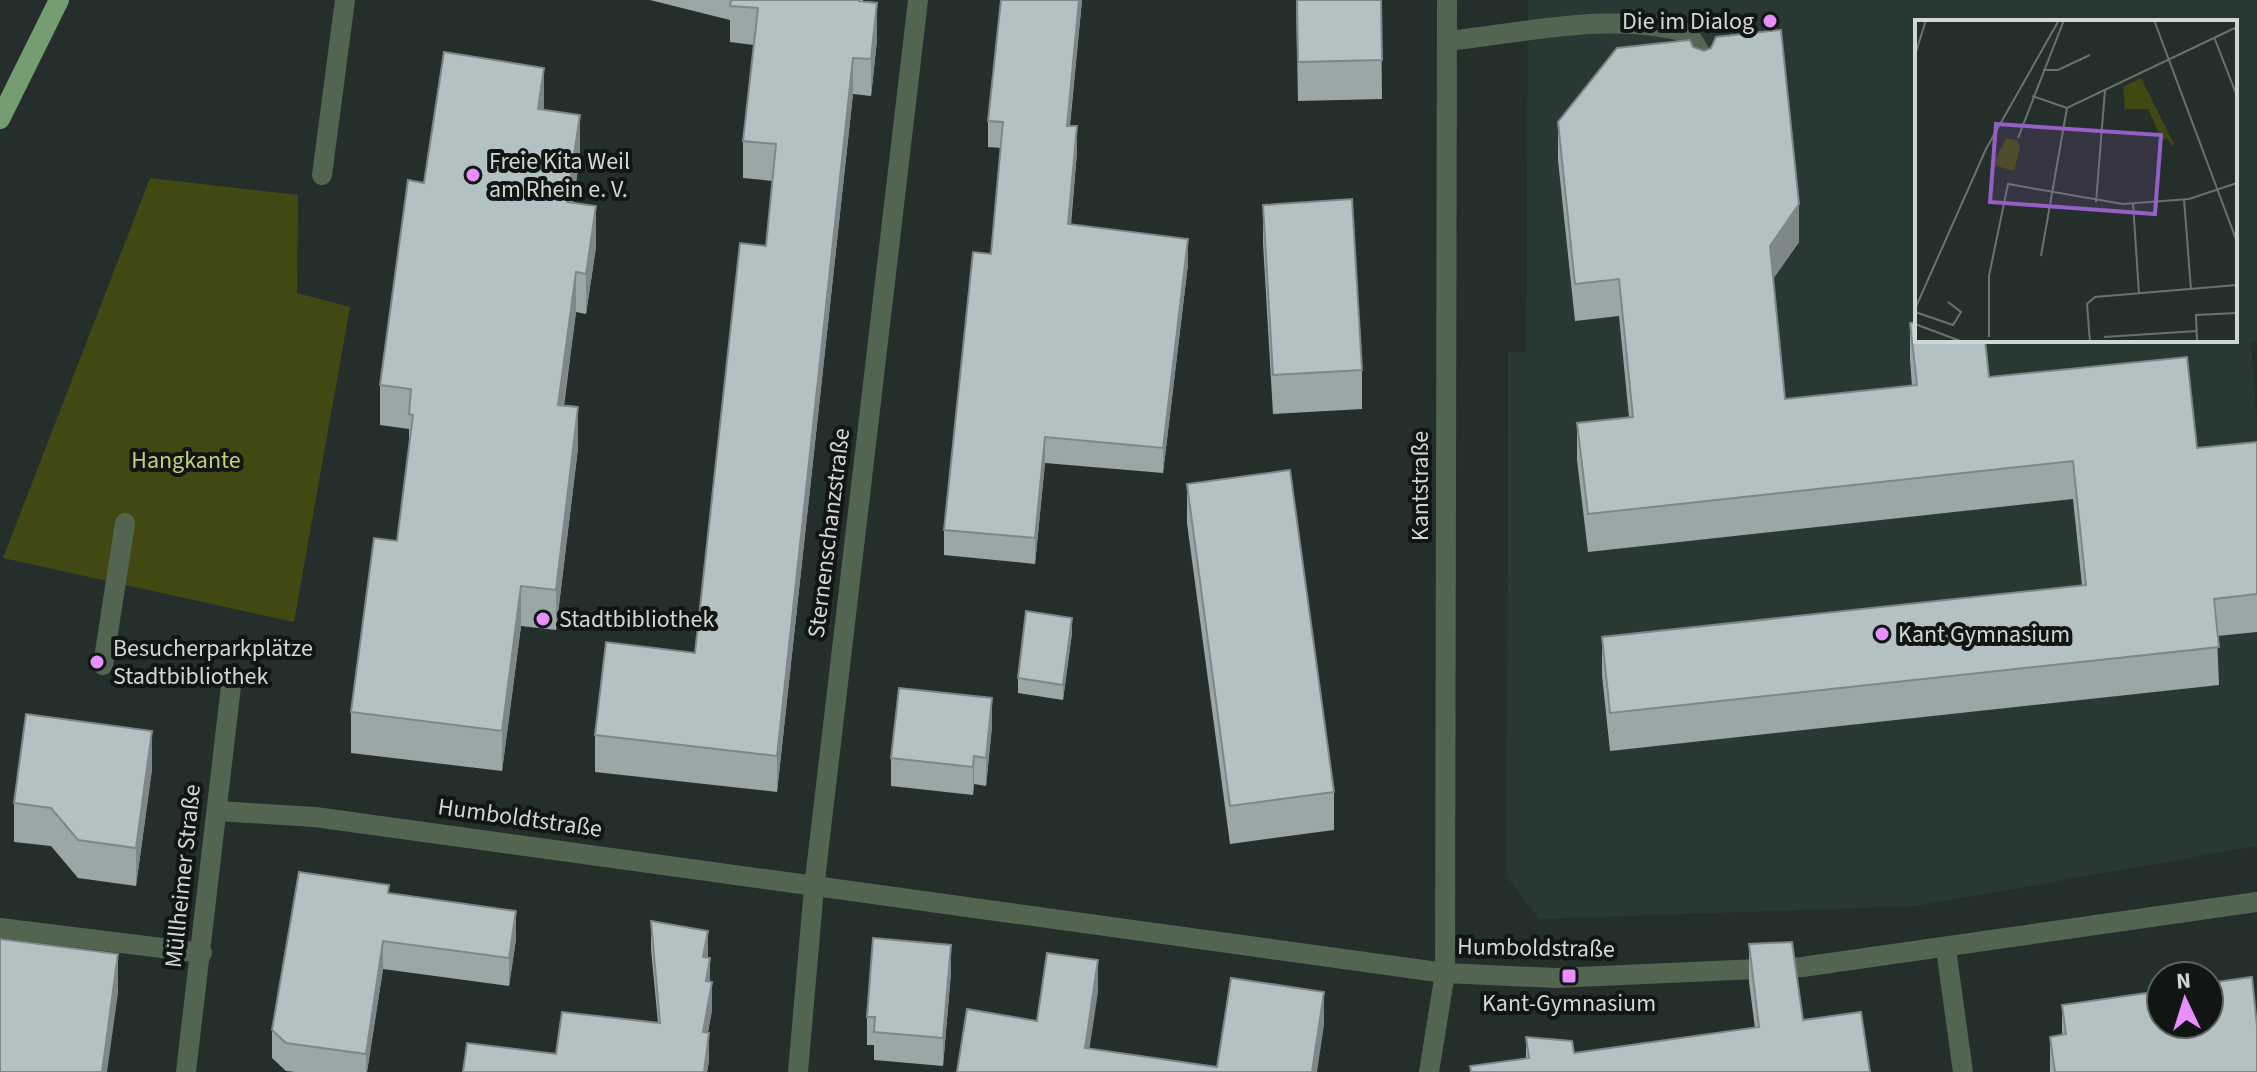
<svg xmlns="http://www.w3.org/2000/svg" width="2257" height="1072" font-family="'Source Sans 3',sans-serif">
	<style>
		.built { fill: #283934; fill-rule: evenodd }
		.green { fill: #424811 }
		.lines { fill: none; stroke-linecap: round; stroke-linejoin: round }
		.minor { stroke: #516551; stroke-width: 20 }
		.major { stroke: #749d74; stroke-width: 20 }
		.wall { fill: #9ba6a7 }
		.shaded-wall { fill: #7e8788 }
		.building { fill: #b4c1c2; stroke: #7e8788; stroke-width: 2 }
		.poi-dot { fill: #e98efe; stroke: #111513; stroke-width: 3 }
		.labels { text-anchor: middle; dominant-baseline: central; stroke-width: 8; stroke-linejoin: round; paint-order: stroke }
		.poi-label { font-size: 24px; fill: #d1d7d4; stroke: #111513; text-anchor: start }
		.park-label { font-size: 24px; fill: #c3d073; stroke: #111513 }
		.street-label { font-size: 24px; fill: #d1d7d4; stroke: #111513 }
		.inset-road { fill: none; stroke: #69726f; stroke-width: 2 }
		.view { fill: #955fc5; fill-opacity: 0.15; stroke: #955fc5; stroke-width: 4 }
		.inset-edge { fill: none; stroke: #d1d7d4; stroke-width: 4 }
	</style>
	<rect width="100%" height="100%" fill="#242e2b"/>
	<path class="built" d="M 1528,0 L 2257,0 L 2257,342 L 2251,343 L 2257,423 L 2257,846 L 1917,906 L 1539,919 L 1507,877 L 1508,352 L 1526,352 ZM 1917,22 L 2235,22 L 2235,340 L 1917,340 Z"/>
	<path class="green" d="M 150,178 L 298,195 L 297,293 L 350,307 L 294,622 L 3,558 Z"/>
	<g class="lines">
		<g class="minor">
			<path d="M 1447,41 C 1525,33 1612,11 1688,33 L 1700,52 L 1703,75"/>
			<path d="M 322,175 L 345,0"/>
			<path d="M 103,665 L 125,523"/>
			<path d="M 217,811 L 315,817 L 1445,973 L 1555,978 L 1802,967 L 2257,902"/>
			<path d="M 0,928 L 202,953"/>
			<path d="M 1946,949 L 1963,1072"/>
			<path d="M 186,1072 L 231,686"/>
			<path d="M 798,1072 L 814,888 L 918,0"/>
			<path d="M 1429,1072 L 1445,973 L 1447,0"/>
		</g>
		<path class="major" d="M 0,119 L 59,0"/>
	</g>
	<g class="wall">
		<path d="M 650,0 L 863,0 L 877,40 L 871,96 L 853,94 L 777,792 L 595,772 L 595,735 L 695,653 L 766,246 L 773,181 L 743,178 L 743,141 L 754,45 L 730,42 L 730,20 Z"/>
		<path d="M 1082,0 L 1070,126 L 1077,152 L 1071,225 L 1188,264 L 1163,473 L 1045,463 L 1035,564 L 944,555 L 944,530 L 991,254 L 1001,148 L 988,147 L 988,121 Z"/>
		<path d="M 1296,0 L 1381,0 L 1382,99 L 1298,101 Z"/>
		<path d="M 544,110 L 580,156 L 573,202 L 596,247 L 586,314 L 576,312 L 564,406 L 578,448 L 556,630 L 521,626 L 502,771 L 351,753 L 351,712 L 397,541 L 409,447 L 409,429 L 380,425 L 380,385 L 424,183 Z"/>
		<path d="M 1558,122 L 1799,242 L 1773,279 L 1785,399 L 1912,386 L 1910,360 L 1910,323 L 1989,377 L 2197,448 L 2257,442 L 2257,632 L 2217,636 L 2219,685 L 1610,751 L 1602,675 L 1602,637 L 2082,585 L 2073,499 L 1588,552 L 1577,460 L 1577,423 L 1629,417 L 1619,316 L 1575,321 L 1558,160 Z"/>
		<path d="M 1263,205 L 1362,370 L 1362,409 L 1273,414 L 1263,243 Z"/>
		<path d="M 1187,484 L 1334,792 L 1334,830 L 1230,844 L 1187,523 Z"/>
		<path d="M 1072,633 L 1063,700 L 1018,693 L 1018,678 Z"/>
		<path d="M 992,726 L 986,786 L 974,784 L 973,795 L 891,786 L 891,758 Z"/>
		<path d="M 152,769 L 136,886 L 78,878 L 51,846 L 14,842 L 14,803 Z"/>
		<path d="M 389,893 L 516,939 L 509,986 L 383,969 L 367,1072 L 295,1072 L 286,1071 L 272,1058 L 272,1030 Z"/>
		<path d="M 651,921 L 708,958 L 712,1010 L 708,1032 L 709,1061 L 707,1072 L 463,1072 L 556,1054 L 658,1023 L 651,949 Z"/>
		<path d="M 1749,944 L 1803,1020 L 1870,1072 L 1470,1072 L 1470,1066 L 1526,1058 L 1526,1037 L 1574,1053 L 1755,1028 L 1749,982 Z"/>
		<path d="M 951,973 L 943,1066 L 874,1060 L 874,1045 L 867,1045 L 867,1017 Z"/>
		<path d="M 2062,1005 L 2257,1072 L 2050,1072 L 2050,1037 L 2062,1035 Z"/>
	</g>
	<g class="shaded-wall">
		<path d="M 1079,0 L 1082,0 L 1067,152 L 1067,126 Z"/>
		<path d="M 877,3 L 877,40 L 871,96 L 871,59 Z"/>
		<path d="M 853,58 L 853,94 L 777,792 L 777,756 Z"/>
		<path d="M 544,68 L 544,108 L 538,150 L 538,109 Z"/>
		<path d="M 580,115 L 580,156 L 567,242 L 567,202 Z"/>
		<path d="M 1077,126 L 1077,152 L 1068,250 L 1068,224 Z"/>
		<path d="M 1799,204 L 1799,242 L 1770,283 L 1770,246 Z"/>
		<path d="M 596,206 L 596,247 L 586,314 L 586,274 Z"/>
		<path d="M 1188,239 L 1188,264 L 1163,473 L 1163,448 Z"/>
		<path d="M 576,272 L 576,312 L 558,445 L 558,405 Z"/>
		<path d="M 578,407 L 578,448 L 556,630 L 556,590 Z"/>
		<path d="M 1045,437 L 1045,463 L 1035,564 L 1035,538 Z"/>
		<path d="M 521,586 L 521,626 L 502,771 L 502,731 Z"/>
		<path d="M 1072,618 L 1072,633 L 1063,700 L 1063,685 Z"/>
		<path d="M 992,698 L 992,726 L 986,786 L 986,758 Z"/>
		<path d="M 152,731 L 152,769 L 136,886 L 136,848 Z"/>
		<path d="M 974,756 L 974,784 L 973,795 L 973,767 Z"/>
		<path d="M 516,911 L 516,939 L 509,986 L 509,958 Z"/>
		<path d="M 708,931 L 708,959 L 703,957 Z"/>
		<path d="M 383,941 L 383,969 L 367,1072 L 366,1072 L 366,1054 Z"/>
		<path d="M 951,945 L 951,973 L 943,1066 L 943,1038 Z"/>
		<path d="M 118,954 L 118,993 L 107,1072 L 102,1072 Z"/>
		<path d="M 710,958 L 710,986 L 706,981 Z"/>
		<path d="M 1098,960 L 1098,992 L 1086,1072 L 1085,1048 Z"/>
		<path d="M 712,982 L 712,1010 L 703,1060 L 703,1032 Z"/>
		<path d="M 1324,992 L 1324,1025 L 1317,1072 L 1312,1072 Z"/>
		<path d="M 709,1033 L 709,1061 L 707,1072 L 704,1072 Z"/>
	</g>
	<g class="building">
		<path d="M 731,0 L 859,0 L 859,1 L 877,3 L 871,59 L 853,58 L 777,756 L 595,735 L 606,642 L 695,653 L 740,243 L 766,246 L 776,144 L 743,141 L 758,8 L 730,6 Z"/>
		<path d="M 1001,0 L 1079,0 L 1067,126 L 1077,126 L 1068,224 L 1188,239 L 1163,448 L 1045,437 L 1035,538 L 944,530 L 973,252 L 991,254 L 1003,122 L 988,121 Z"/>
		<path d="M 1297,0 L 1381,0 L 1382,60 L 1298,62 Z"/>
		<path d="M 1781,30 L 1799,204 L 1770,246 L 1785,399 L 1917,385 L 1910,323 L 1917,322 L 1917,340 L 1985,340 L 1989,377 L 2187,357 L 2197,448 L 2257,442 L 2257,594 L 2214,599 L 2219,647 L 1610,713 L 1602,637 L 2086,585 L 2073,461 L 1588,514 L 1577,423 L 1633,417 L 1619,279 L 1575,284 L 1558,122 L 1617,48 L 1690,40 L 1693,47 L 1704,51 L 1711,48 L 1716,37 Z"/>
		<path d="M 444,52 L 544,68 L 538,109 L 580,115 L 567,202 L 596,206 L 586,274 L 576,272 L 558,405 L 578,407 L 556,590 L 521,586 L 502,731 L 351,712 L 374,538 L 397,541 L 413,415 L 409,414 L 411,389 L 380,385 L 408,180 L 424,183 Z"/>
		<path d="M 1352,199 L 1362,370 L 1273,375 L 1263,205 Z"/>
		<path d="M 1290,470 L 1334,792 L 1230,806 L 1187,484 Z"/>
		<path d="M 1026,611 L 1072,618 L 1063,685 L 1018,678 Z"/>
		<path d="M 899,688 L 992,698 L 986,758 L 974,756 L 973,767 L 891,758 Z"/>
		<path d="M 26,714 L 152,731 L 136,848 L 78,840 L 51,808 L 14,803 Z"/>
		<path d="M 299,872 L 389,885 L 388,893 L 516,911 L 509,958 L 383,941 L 366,1054 L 286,1043 L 272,1030 Z"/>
		<path d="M 651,921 L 708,931 L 703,957 L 710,958 L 706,981 L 712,982 L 703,1032 L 709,1033 L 704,1072 L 463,1072 L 467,1043 L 556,1054 L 562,1012 L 660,1023 Z"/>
		<path d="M 873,938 L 951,945 L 943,1038 L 874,1032 L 875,1017 L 867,1017 Z"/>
		<path d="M 0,939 L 118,954 L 102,1072 L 0,1072 Z"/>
		<path d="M 1792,942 L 1803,1020 L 1861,1012 L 1870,1072 L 1471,1072 L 1470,1066 L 1529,1058 L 1526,1037 L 1572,1041 L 1574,1053 L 1759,1027 L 1749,944 Z"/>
		<path d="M 1047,953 L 1098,960 L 1085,1048 L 1217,1067 L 1231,978 L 1324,992 L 1312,1072 L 957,1072 L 967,1009 L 1037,1021 Z"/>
		<path d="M 2252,977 L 2257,1026 L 2257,1072 L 2055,1072 L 2050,1037 L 2066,1034 L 2062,1005 L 2161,991 L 2161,1024 L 2209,1024 L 2209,983 Z"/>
	</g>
	<g class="poi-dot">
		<circle cx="1770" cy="21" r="8"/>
		<circle cx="473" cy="175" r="8"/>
		<circle cx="543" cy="619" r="8"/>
		<circle cx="1882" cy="634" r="8"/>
		<circle cx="97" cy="662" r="8"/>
		<rect x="1561" y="968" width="16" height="16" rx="4"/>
	</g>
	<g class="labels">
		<g class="poi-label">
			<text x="1754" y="21" text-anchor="end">Die im Dialog</text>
			<text x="489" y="161">Freie Kita Weil<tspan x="489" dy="28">am Rhein e. V.</tspan></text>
			<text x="559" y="619">Stadtbibliothek</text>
			<text x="1898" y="634">Kant Gymnasium</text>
			<text x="113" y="648">Besucherparkplätze<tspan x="113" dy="28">Stadtbibliothek</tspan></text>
			<text x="1569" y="1003" text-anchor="middle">Kant-Gymnasium</text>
		</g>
		<g class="park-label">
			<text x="186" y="460">Hangkante</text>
		</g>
		<g class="street-label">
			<text transform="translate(1420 486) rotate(-90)">Kantstraße</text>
			<text transform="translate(829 533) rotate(-83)">Sternenschanzstraße</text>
			<text transform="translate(520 818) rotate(8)">Humboldtstraße</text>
			<text transform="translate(183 876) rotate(-84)">Müllheimer Straße</text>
			<text transform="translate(1536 948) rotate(1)">Humboldstraße</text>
		</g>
	</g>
	<g transform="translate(1915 20)">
		<rect width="322" height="322" fill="#242e2b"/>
		<path d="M 226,58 L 259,124 L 257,126 L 252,118 L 247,120 L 233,89 L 210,89 L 208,67 ZM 91,118 L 102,120 L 105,128 L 99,151 L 78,145 Z" fill="#424811"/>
		<path class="inset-road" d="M 239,0 L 322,222M 299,17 L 322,76M 0,35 L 11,0M 128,50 L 143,50 L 175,35M 117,76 L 152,88 L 322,7M 103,118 L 149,0M 269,179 L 276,270M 181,182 L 190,70M 218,183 L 224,274M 126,236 L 152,88M 0,289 L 71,129 L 144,0M 0,292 L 38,305 L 46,292 L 33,282M 0,304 L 48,322M 74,317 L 74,256 L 93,164 L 208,184 L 274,179 L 322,163M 189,317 L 282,311M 175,322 L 172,284 L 180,277 L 322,265M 282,322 L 281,295 L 322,293"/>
		<path class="view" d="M 81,104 L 246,115 L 240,194 L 75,182 Z"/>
		<rect width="322" height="322" class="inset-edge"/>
	</g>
	<g transform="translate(2185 1000) rotate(356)"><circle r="38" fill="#111513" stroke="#5e6360" stroke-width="2"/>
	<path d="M0-6L14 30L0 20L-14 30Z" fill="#e98efe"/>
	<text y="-12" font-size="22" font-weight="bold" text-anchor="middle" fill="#d1d7d4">N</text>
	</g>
</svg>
